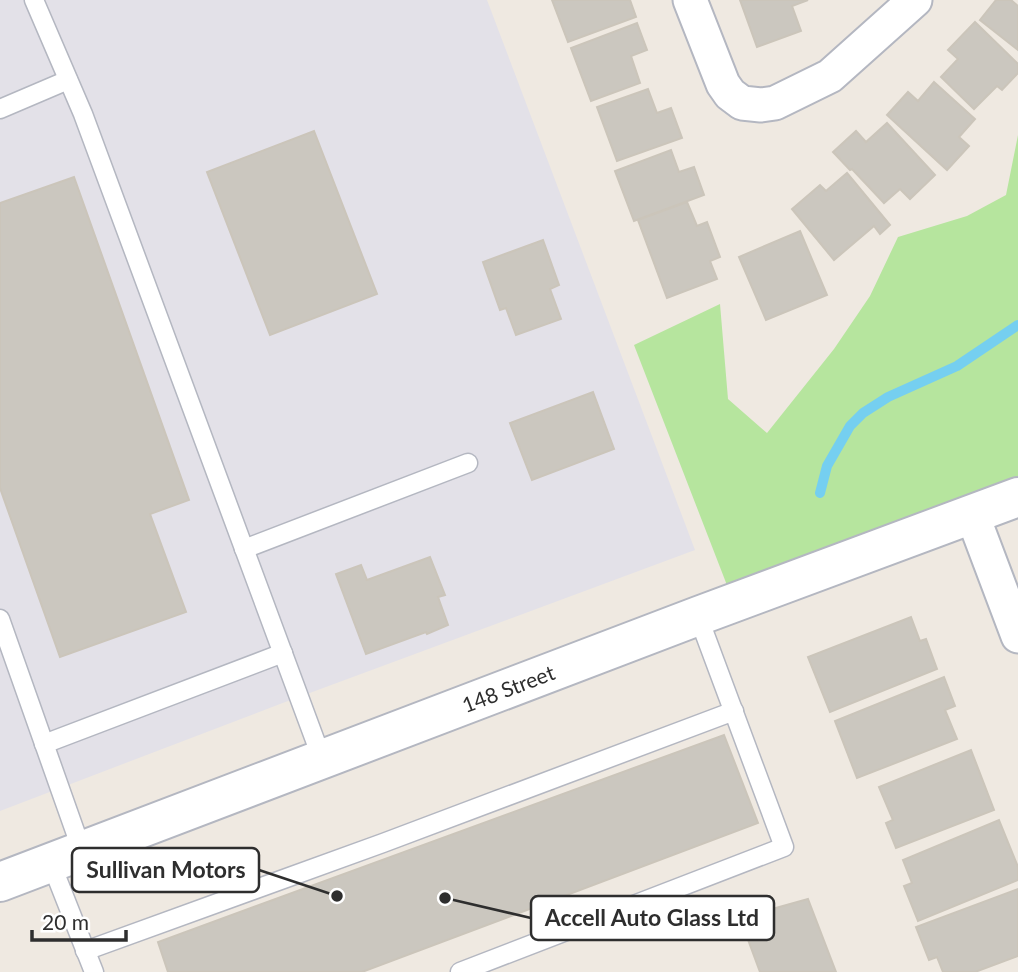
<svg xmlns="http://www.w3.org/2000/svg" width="1018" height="972" font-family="Lato,sans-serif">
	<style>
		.industrial { fill: #e3e1e8 }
		.green { fill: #b6e59e }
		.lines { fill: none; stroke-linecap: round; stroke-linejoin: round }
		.stream { stroke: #75cff0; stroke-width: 10 }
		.building { fill: #cbc7bf; stroke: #cbc5ba; stroke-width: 2 }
		.service-casing { stroke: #b4b7c1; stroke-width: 21 }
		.minor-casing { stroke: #b4b7c1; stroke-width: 37 }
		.secondary-casing { stroke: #b4b7c1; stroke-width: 42 }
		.service { stroke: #fff; stroke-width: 18 }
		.minor { stroke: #fff; stroke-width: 33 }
		.secondary { stroke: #fff; stroke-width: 38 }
		.labels { text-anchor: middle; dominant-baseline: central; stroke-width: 7; stroke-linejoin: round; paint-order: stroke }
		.street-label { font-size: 21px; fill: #2e2e2e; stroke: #fff }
		.leader { fill: none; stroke: #2e2e2e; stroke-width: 2.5 }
		.callout-dot { fill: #2e2e2e; stroke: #fff; stroke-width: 2.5 }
		.callout { fill: #fff; stroke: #2e2e2e; stroke-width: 2.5 }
		.callout-label { font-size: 23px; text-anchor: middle; font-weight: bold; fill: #2e2e2e }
	</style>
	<rect width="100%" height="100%" fill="#efe9e1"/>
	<path class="industrial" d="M 0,0 L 487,0 L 695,550 L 280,704 L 0,811 Z"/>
	<path class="green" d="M 1018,135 L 1018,483 L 730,593 L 634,345 L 720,304 L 728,399 L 767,433 L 834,349 L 870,296 L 898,237 L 967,216 L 1006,195 Z"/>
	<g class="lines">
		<path class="stream" d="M 820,493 L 827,466 L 850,426 L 863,413 L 888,397 L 957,366 L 1018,325"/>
	</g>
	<g class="building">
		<path d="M 552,0 L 630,0 L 636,17 L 568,42 Z"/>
		<path d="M 740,0 L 808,0 L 792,6 L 801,31 L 757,47 Z"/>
		<path d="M 996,0 L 1011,0 L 1018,6 L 1018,50 L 980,20 Z"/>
		<path d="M 975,22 L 1018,64 L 1018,73 L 1002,90 L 997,86 L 974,109 L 941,77 L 958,59 L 948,50 Z"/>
		<path d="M 637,23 L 647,50 L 631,56 L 640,83 L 591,101 L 571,48 Z"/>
		<path d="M 934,82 L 975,119 L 959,137 L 969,146 L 947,170 L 887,115 L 908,92 L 918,101 Z"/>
		<path d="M 648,89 L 657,113 L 671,108 L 682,138 L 617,161 L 597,107 Z"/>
		<path d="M 887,123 L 935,175 L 910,199 L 900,189 L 884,203 L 852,169 L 850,170 L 833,152 L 856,131 L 866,142 Z"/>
		<path d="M 314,131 L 377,294 L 270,335 L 207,172 Z"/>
		<path d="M 671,150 L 679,172 L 694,167 L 704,195 L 634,221 L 615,171 Z"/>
		<path d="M 847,173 L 890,225 L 880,234 L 874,226 L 834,260 L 792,209 L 820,185 L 826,191 Z"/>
		<path d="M 74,177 L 189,500 L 150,514 L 186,612 L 60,657 L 0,488 L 0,203 Z"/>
		<path d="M 687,202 L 697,226 L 707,222 L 720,257 L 710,261 L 717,279 L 667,298 L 638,220 Z"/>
		<path d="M 800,231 L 827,295 L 766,320 L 739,257 Z"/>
		<path d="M 543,240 L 559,285 L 550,289 L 561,319 L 516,335 L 506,308 L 500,310 L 483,262 Z"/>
		<path d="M 593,392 L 614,449 L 532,480 L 510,423 Z"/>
		<path d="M 430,557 L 445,595 L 438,597 L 448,625 L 427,634 L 426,632 L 366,654 L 336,574 L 361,565 L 367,580 Z"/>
		<path d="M 911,617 L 920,641 L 926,639 L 937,669 L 830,712 L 808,657 Z"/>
		<path d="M 944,677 L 955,706 L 945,710 L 957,739 L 857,778 L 835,721 Z"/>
		<path d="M 724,735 L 758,823 L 362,972 L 168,972 L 158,942 Z"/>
		<path d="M 971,750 L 994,810 L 896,848 L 886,823 L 893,820 L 879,787 Z"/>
		<path d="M 999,820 L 1018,867 L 1018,880 L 918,921 L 904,886 L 912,883 L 903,860 Z"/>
		<path d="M 1018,889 L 1018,956 L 975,972 L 943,972 L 937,957 L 929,960 L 916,927 Z"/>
		<path d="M 808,899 L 836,972 L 760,972 L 740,918 Z"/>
	</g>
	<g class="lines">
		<g class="service-casing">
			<g id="service">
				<path d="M 34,0 L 83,114 L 322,759"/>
				<path d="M 0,109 L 68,80"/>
				<path d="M 244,549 L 468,463"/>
				<path d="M 0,619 L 82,851"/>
				<path d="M 44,744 L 283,653"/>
				<path d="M 51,863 L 94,972"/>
				<path d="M 85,951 L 383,843 L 734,711"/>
				<path d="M 460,972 L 784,847 L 698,616"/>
			</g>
		</g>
		<g class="minor-casing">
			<g id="minor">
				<path d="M 690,0 L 723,84 L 730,94 L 742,103 L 761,105 L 775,103 L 830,76 L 915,0"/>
				<path d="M 972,514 L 1018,636"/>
			</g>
		</g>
		<g class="secondary-casing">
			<path id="secondary" d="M 0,882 L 698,616 L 1018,497"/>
		</g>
		<use href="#service" class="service"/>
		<use href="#minor" class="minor"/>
		<use href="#secondary" class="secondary"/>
	</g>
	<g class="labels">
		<g class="street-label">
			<text transform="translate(508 688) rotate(-21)">148 Street</text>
		</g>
	</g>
	<path class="leader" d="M337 896L259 870M445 898L531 918"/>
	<g class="callout-dot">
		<circle cx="337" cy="896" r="7"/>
		<circle cx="445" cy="898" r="7"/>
	</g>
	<g class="callout">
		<rect x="72" y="848" width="187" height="44" rx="7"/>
		<rect x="531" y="896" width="243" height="44" rx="7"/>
	</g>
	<g class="callout-label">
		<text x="166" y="878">Sullivan Motors</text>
		<text x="652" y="926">Accell Auto Glass Ltd</text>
	</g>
	<path d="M32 930v10h94v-10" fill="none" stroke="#2e2e2e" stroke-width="3.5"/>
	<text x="42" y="930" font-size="21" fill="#2e2e2e" stroke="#ffffff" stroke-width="5" paint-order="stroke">20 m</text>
</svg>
